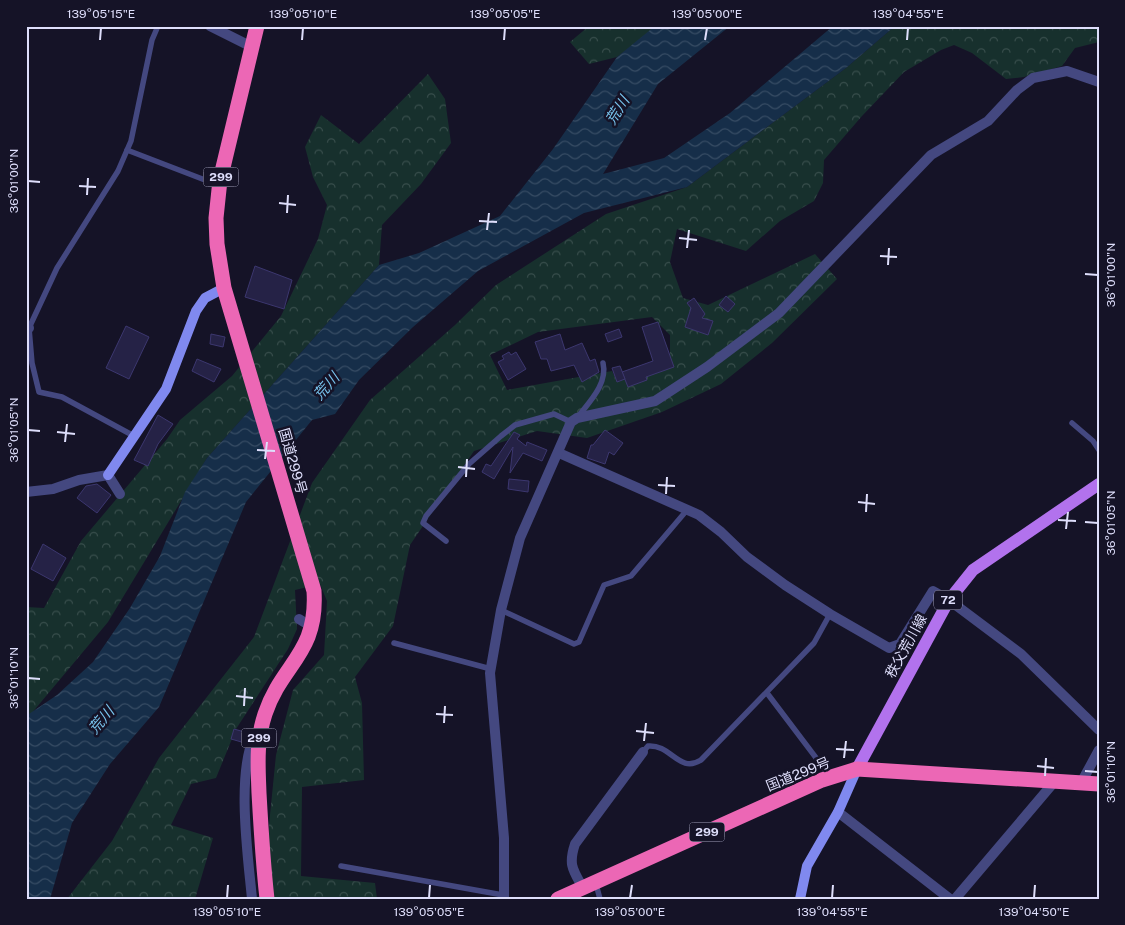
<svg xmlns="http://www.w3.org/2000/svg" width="1125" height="925" font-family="'Public Sans','Noto Sans JP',sans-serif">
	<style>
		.forest { fill: url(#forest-crowns); fill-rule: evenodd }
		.water { fill: url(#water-waves) }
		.building { fill: #252246; stroke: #3c376f }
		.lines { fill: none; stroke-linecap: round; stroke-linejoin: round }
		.lane { stroke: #444880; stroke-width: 5.5 }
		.street { stroke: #444880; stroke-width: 10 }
		.secondary { stroke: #8089ef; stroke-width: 10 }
		.primary { stroke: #b272ed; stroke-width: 12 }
		.highway { stroke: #ec67b5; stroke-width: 15 }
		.ticks { fill: none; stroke: #dedefb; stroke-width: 2 }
		.labels { text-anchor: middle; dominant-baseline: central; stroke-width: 5; stroke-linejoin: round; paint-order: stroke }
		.shield { fill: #151327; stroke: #a2a1bb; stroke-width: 1 }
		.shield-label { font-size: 12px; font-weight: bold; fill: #dedefb }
		.street-label { font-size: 14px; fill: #dedefb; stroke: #151327 }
		.water-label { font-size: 15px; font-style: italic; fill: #78c4ee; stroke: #151327 }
		.neatline { fill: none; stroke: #dedefb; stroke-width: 2 }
		.ticks-label { font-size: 12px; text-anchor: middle; fill: #dedefb }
	</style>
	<defs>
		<pattern id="forest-crowns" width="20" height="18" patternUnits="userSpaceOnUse" patternTransform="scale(1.25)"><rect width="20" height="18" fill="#17302d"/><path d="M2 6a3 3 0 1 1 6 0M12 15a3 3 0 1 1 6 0" fill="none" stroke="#384e4c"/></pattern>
		<pattern id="water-waves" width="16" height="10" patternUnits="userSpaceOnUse" patternTransform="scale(1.25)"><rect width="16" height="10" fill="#162e49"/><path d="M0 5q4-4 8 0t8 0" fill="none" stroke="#374c64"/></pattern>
	</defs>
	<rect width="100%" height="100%" fill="#151327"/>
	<g class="forest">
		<path d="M 589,26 L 658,26 L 617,57 L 589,64 L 570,42 Z"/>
		<path d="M 895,26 L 1099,26 L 1099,42 L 1075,48 L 1062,66 L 1024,77 L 1006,79 L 972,53 L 954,45 L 941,50 L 904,72 L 862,116 L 824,160 L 823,183 L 814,201 L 780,221 L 746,251 L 677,229 L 670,262 L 683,298 L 708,305 L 815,254 L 837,279 L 772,343 L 721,384 L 662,412 L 587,438 L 537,431 L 474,451 L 410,545 L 393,626 L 355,677 L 362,703 L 364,780 L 302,787 L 301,876 L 375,883 L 377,899 L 268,899 L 269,825 L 276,755 L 293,690 L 324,655 L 327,601 L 320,584 L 295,590 L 297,629 L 288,649 L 236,729 L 216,778 L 191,784 L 171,825 L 213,838 L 195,899 L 67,899 L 112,841 L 159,758 L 254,637 L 312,483 L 370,400 L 455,325 L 496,285 L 606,214 L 687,187 L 846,68 ZM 652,317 L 670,335 L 670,361 L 617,381 L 612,371 L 507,390 L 490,355 L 538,332 Z"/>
		<path d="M 428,74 L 445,99 L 451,143 L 421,184 L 382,225 L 379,265 L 207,458 L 108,622 L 26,720 L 26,607 L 44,608 L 81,541 L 167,439 L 180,420 L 232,376 L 281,316 L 318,239 L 327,205 L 313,177 L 305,147 L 321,115 L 359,144 Z"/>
	</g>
	<path class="water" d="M 655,26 L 730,26 L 658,84 L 603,174 L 664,158 L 730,113 L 833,26 L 895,26 L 846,68 L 687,187 L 584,213 L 478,271 L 413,327 L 359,380 L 335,414 L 312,420 L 246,502 L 159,707 L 110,764 L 72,823 L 50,899 L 26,899 L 26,716 L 57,695 L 93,662 L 130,608 L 160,556 L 185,492 L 207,458 L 379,265 L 419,253 L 500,216 L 553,149 L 617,57 Z"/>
	<g class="building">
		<path d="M 255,266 L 292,280 L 284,309 L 245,297 Z"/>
		<path d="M 726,296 L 735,304 L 728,312 L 719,305 Z"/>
		<path d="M 694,298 L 705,314 L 702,318 L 713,321 L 708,335 L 685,327 L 691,308 L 687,303 Z"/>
		<path d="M 658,322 L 674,367 L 646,377 L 647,380 L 628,387 L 622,372 L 653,361 L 642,327 Z"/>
		<path d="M 126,326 L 149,337 L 129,379 L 106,368 Z"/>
		<path d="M 619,329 L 622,337 L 608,342 L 605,334 Z"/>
		<path d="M 211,334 L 225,337 L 223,347 L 210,344 Z"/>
		<path d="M 560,334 L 565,350 L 582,343 L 590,361 L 595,359 L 599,372 L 582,382 L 574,365 L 551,371 L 547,359 L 541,359 L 535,342 Z"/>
		<path d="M 509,352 L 511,355 L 516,352 L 526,369 L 508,380 L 498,362 L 504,359 L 502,356 Z"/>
		<path d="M 197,359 L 221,369 L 214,382 L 192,371 Z"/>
		<path d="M 620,366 L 625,379 L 617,382 L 612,368 Z"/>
		<path d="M 158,415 L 173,424 L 158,444 L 148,466 L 134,460 Z"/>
		<path d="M 605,430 L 623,443 L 614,455 L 609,452 L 605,464 L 587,458 L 591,445 L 593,445 Z"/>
		<path d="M 514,432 L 520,435 L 517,439 L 526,446 L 527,442 L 547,450 L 542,461 L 523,453 L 510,473 L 513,447 L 494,479 L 482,472 L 486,464 L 491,466 Z"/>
		<path d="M 509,479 L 529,481 L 528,492 L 508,489 Z"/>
		<path d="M 97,484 L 111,495 L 97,513 L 77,498 L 86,486 Z"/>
		<path d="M 43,544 L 66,558 L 53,581 L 31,569 Z"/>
		<path d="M 234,729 L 248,733 L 245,743 L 231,739 Z"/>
	</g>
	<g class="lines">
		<g class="lane">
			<path d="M 127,150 L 218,185"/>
			<path d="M 577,418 C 589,402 608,384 603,363"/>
			<path d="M 1072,423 L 1093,441 L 1099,450"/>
			<path d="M 134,436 L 62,397 L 39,392 L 32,363 L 29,328 L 57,268 L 118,171 L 131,141 L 152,40 L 158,26"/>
			<path d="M 446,541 L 423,523 L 426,516 L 469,464 L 501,436 L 515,425 L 554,414 L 571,422"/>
			<path d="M 501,610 L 574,644 L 579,642 L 604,585 L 631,576 L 687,510"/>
			<path d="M 394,643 L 491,669"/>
			<path d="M 767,693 L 829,775"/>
			<path d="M 643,752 L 648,746 C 671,744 679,774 701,760 L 814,643 L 830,614"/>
			<path d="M 341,866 L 503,895"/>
			<path d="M 596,884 L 600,899"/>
		</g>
		<g class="street">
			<path d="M 210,26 L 252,47"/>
			<path d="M 26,328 L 29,328"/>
			<path d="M 559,453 L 699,515 L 721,532 L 747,557 L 785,585 L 830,614 L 889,648 L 900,644 L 933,591 L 949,600 L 1021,654 L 1099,730"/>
			<path d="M 26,492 L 53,489 L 79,480 L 108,475 L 120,494"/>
			<path d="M 299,619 L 312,627"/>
			<path d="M 1081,783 L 1099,750"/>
			<path d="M 838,812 L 950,899"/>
			<path d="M 583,888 C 573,870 568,865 575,844 L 643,752"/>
			<path d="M 252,899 C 248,856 236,773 255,735"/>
			<path d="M 504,899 L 504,838 L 490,673 L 501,610 L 520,538 L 571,422 L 577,418 L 655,401 L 707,367 L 779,313 L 931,155 L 988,121 L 1017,90 L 1033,78 L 1067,71 L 1099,82"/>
			<path d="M 955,899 L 1055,781"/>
		</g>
		<g class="secondary">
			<path d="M 108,475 L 166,389 L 196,311 L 205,298 L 224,288"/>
			<path d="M 800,899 L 807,866 L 838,812 L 857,769"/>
		</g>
		<path class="primary" d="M 857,769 L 949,600 L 973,570 L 1099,484"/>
		<g class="highway">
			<path d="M 257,26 L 220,180 L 216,218 L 217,244 L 224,288 L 314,591 C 318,654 282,663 265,714 C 256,741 258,766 259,793 C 261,829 263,863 267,899"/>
			<path d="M 558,899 L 822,780 L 857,769 L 1099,784"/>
		</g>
	</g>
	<path class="ticks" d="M 100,40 L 101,28M 302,40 L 303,28M 504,40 L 505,28M 705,40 L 707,28M 907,40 L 908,28M 28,181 L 40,182M 79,186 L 96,187M 87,195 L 88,178M 279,203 L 296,205M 287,213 L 288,195M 479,221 L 497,222M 487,230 L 489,213M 679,238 L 697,240M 687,248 L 689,230M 880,256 L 897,257M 888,265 L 889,248M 1085,274 L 1098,275M 28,430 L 40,431M 57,432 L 75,434M 65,442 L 67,424M 257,450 L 275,451M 265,459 L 267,442M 458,467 L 475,469M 466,477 L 467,459M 658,485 L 675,486M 666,494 L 667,477M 858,502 L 875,504M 866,512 L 867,494M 1058,520 L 1076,521M 1085,522 L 1098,523M 1066,529 L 1068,512M 28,678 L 40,679M 236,696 L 253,698M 244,706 L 245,688M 436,714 L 453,715M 444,723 L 445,706M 636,731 L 654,733M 644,741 L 646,723M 836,749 L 854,750M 844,758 L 846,741M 1037,766 L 1054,768M 1085,771 L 1098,772M 1045,776 L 1046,758M 227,898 L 228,885M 429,898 L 430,885M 630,898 L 632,885M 832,898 L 833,885M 1034,898 L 1035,885"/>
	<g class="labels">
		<g class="shield">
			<rect x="203.5" y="167.5" width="35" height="19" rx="4"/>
			<rect x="934" y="590.5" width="28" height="19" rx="4"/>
			<rect x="241.5" y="728.5" width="35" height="19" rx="4"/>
			<rect x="689.5" y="822.5" width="35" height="19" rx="4"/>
		</g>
		<g class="shield-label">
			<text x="221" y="177">299</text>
			<text x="948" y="600">72</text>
			<text x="259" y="738">299</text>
			<text x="707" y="832">299</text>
		</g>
		<g class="street-label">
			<text transform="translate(293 461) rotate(74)">国道299号</text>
			<text transform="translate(906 646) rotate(-61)">秩父荒川線</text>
			<text transform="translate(798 774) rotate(-22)">国道299号</text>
		</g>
		<g class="water-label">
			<text transform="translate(617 110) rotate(-58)">荒川</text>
			<text transform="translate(326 386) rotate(-49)">荒川</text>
			<text transform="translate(101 720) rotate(-50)">荒川</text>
		</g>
	</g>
	<rect width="1125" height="925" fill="none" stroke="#151327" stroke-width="55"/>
	<rect x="28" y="28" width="1070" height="870" class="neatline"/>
	<g class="ticks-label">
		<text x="101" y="18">139°05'15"E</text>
		<text x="303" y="18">139°05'10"E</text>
		<text x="505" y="18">139°05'05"E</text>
		<text x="707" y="18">139°05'00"E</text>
		<text x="908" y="18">139°04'55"E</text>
		<text transform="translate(14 181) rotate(-90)" y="4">36°01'00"N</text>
		<text transform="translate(1111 275) rotate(-90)" y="4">36°01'00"N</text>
		<text transform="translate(14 430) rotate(-90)" y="4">36°01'05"N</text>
		<text transform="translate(1111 523) rotate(-90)" y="4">36°01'05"N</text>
		<text transform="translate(14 678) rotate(-90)" y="4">36°01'10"N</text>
		<text transform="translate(1111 772) rotate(-90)" y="4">36°01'10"N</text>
		<text x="227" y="916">139°05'10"E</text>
		<text x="429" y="916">139°05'05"E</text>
		<text x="630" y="916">139°05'00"E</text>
		<text x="832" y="916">139°04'55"E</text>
		<text x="1034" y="916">139°04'50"E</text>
	</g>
</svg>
